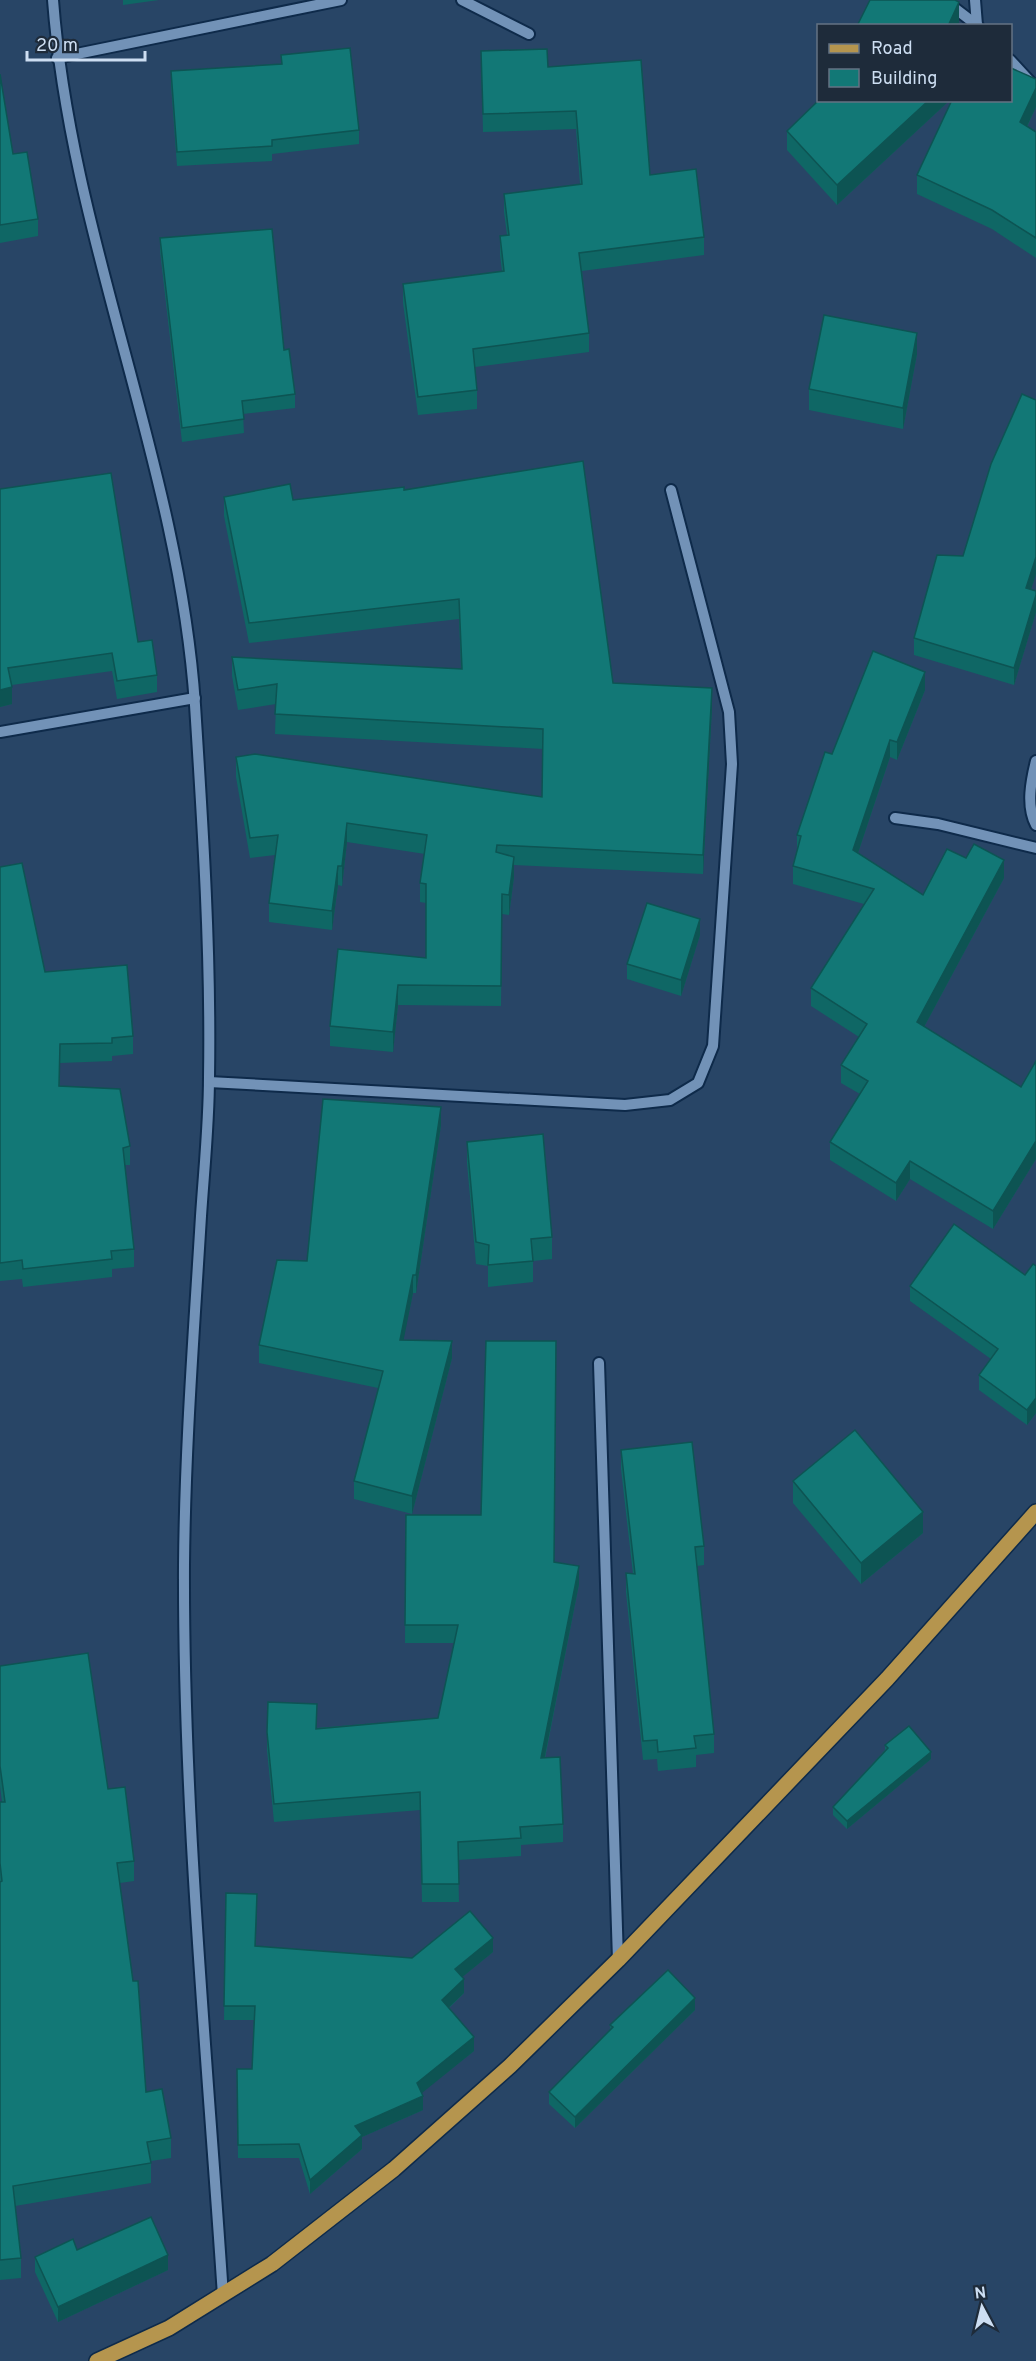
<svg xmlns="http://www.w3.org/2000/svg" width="1036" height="2361" font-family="Overpass,sans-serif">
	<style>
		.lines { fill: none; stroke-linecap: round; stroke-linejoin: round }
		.minor-casing { stroke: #0e2a4a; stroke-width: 14 }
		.major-casing { stroke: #0e2a4a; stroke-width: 18 }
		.minor { stroke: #7292b7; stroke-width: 10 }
		.major { stroke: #b5954e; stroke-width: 15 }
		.wall { fill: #0f6765 }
		.shaded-wall { fill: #0d5453 }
		.building { fill: #127876; stroke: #0d5453; stroke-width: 1.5 }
	</style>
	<rect width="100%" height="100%" fill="#284566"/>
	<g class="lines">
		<g class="minor-casing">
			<g id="minor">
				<path d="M 53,0 C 71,240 179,465 195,705 C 203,829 211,954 209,1077 C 209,1123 204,1170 201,1216 C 194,1332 185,1448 184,1565 C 183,1809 207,2053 223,2296"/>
				<path d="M 462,0 L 529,34"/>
				<path d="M 944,0 L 978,26"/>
				<path d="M 975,0 L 977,25"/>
				<path d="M 57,58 L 341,0"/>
				<path d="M 1010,60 L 1036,88"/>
				<path d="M 0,732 L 195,698"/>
				<path d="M 1036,761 C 1031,781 1026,806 1036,825"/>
				<path d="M 895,818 L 938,824 L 1036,848"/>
				<path d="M 209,1082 L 625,1105 L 670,1100 L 698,1083 L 713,1046 L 732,764 L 729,712 L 671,490"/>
				<path d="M 599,1363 L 618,1960"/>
			</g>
		</g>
		<g class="major-casing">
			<path id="major" d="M 97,2361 L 169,2328 L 272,2264 L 394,2169 L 510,2066 L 618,1960 L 887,1679 L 1036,1512"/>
		</g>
		<use href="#minor" class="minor"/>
		<use href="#major" class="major"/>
	</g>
	<g class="wall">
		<path d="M 123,0 L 159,0 L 123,5 Z"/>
		<path d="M 481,51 L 548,67 L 650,175 L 704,237 L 704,255 L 582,271 L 589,333 L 589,352 L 475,367 L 477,390 L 477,409 L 418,415 L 403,303 L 403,284 L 502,271 L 500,255 L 500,236 L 507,235 L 504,212 L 504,194 L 580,184 L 576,129 L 483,132 Z"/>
		<path d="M 281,55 L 359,130 L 359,144 L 272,154 L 272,161 L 177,166 L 171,85 L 171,71 L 281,64 Z"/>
		<path d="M 0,74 L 13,154 L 38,219 L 38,236 L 0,243 Z"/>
		<path d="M 1036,79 L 1036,107 L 1027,127 L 1036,132 L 1036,258 L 992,229 L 917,194 L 917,175 Z"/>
		<path d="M 950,100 L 837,205 L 787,150 L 787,131 Z"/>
		<path d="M 160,238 L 284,350 L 295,394 L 295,408 L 243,414 L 244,433 L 182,442 L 160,251 Z"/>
		<path d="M 917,354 L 903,429 L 809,410 L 809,389 Z"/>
		<path d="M 1036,400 L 1036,574 L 1031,589 L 1036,591 L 1036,612 L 1014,685 L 914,655 L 914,638 L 963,556 Z"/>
		<path d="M 0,489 L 138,642 L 157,675 L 157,692 L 117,699 L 112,671 L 12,685 L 12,704 L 0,707 Z"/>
		<path d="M 404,490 L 613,683 L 712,707 L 703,874 L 514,865 L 514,877 L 509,915 L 502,914 L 501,1006 L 398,1005 L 393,1052 L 330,1046 L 330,1026 L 426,958 L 426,903 L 420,902 L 420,883 L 425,854 L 347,842 L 342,886 L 338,885 L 332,930 L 269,922 L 269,903 L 275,855 L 250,858 L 236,777 L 236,757 L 542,797 L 543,749 L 275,734 L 276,704 L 238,710 L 232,676 L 232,657 L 461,669 L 459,619 L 249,643 L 224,516 L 224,497 L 293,500 Z"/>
		<path d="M 925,690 L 897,760 L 890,757 L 858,853 L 923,895 L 1004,878 L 924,1027 L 1021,1087 L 1036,1061 L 1036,1159 L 993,1229 L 910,1179 L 896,1201 L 830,1160 L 830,1142 L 860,1094 L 841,1083 L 841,1065 L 859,1037 L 811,1006 L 811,988 L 864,904 L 793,884 L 793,866 L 797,852 L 797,835 L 832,754 Z"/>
		<path d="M 0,867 L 45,972 L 133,1036 L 133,1054 L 112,1056 L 112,1061 L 60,1063 L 60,1086 L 130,1146 L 130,1165 L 125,1165 L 134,1249 L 134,1267 L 112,1269 L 112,1277 L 23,1287 L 22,1279 L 0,1281 Z"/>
		<path d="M 700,935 L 681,996 L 627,979 L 627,964 Z"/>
		<path d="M 441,1125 L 416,1293 L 413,1293 L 403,1340 L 452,1358 L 412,1514 L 354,1499 L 354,1481 L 378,1388 L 259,1363 L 259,1345 L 307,1261 Z"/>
		<path d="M 467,1142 L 552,1237 L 552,1259 L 533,1261 L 533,1282 L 488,1287 L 488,1266 L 476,1264 L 467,1163 Z"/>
		<path d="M 1036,1266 L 1036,1413 L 1027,1425 L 979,1390 L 979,1375 L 991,1359 L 910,1301 L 910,1286 L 1025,1275 Z"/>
		<path d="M 621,1450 L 704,1546 L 704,1565 L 697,1566 L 714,1734 L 714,1753 L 696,1755 L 696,1767 L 658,1771 L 657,1759 L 643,1760 L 626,1592 L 626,1573 L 633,1574 L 621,1469 Z"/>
		<path d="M 793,1481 L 923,1533 L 861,1584 L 793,1503 Z"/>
		<path d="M 406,1515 L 554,1562 L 579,1584 L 545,1758 L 563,1824 L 563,1842 L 521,1845 L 521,1856 L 458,1860 L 459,1902 L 422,1902 L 420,1810 L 274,1822 L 267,1750 L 267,1732 L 438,1718 L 454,1643 L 405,1643 Z"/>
		<path d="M 0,1666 L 108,1789 L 134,1861 L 134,1881 L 120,1883 L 146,2092 L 171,2138 L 171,2158 L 151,2161 L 151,2183 L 15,2206 L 21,2258 L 21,2278 L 0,2280 L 0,1802 L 2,1802 L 0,1786 Z"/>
		<path d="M 885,1745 L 931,1759 L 847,1829 L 833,1815 L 833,1807 L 885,1750 Z"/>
		<path d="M 226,1893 L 257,1908 L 255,1946 L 412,1958 L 493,1952 L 462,1977 L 464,1993 L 449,2008 L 474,2051 L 421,2093 L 423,2110 L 362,2137 L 362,2149 L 310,2194 L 299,2158 L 238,2158 L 237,2069 L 252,2069 L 254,2020 L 224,2020 Z"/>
		<path d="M 695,2010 L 575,2128 L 549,2104 L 549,2092 L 610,2030 L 610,2025 Z"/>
		<path d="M 77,2250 L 168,2270 L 58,2322 L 35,2272 L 35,2257 Z"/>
	</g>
	<g class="shaded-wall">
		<path d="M 959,2 L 959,22 L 958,26 L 948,26 Z"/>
		<path d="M 1036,88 L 1036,107 L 1020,141 L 1020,122 Z"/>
		<path d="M 929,100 L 950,100 L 837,205 L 837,185 Z"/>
		<path d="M 917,333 L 917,354 L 903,429 L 903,408 Z"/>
		<path d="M 1036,557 L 1036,574 L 1026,605 L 1026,588 Z"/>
		<path d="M 1036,595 L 1036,612 L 1014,685 L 1014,668 Z"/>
		<path d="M 925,672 L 925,690 L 897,760 L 897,742 Z"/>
		<path d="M 12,687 L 12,704 L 0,707 L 0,690 Z"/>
		<path d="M 712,688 L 712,707 L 703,874 L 703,855 Z"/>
		<path d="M 890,740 L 890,757 L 853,868 L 853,850 Z"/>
		<path d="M 347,823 L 347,842 L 342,886 L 342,866 Z"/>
		<path d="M 514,857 L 514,877 L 509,915 L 509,895 Z"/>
		<path d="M 1004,860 L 1004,878 L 917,1040 L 917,1022 Z"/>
		<path d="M 338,866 L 338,885 L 332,930 L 332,911 Z"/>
		<path d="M 700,919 L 700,935 L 681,996 L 681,980 Z"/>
		<path d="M 398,985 L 398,1005 L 393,1052 L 393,1032 Z"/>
		<path d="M 441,1107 L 441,1125 L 416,1293 L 416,1275 Z"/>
		<path d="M 1036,1141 L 1036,1159 L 993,1229 L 993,1211 Z"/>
		<path d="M 910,1161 L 910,1179 L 896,1201 L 896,1183 Z"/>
		<path d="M 413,1275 L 413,1293 L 400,1358 L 400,1340 Z"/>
		<path d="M 452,1341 L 452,1358 L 412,1514 L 412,1496 Z"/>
		<path d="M 1036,1398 L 1036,1413 L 1027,1425 L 1027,1410 Z"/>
		<path d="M 923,1512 L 923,1533 L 861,1584 L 861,1563 Z"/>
		<path d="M 579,1566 L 579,1584 L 541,1776 L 541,1758 Z"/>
		<path d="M 931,1752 L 931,1759 L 847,1829 L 847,1821 Z"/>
		<path d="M 257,1894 L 257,1908 L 255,1960 L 255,1946 Z"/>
		<path d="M 493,1938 L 493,1952 L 455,1983 L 455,1969 Z"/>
		<path d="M 464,1979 L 464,1993 L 442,2014 L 442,2000 Z"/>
		<path d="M 695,1998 L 695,2010 L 575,2128 L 575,2117 Z"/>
		<path d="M 474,2037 L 474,2051 L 417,2097 L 417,2083 Z"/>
		<path d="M 423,2096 L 423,2110 L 362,2137 L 362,2149 L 310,2194 L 310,2180 L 355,2126 Z"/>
		<path d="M 168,2255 L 168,2270 L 58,2322 L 58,2307 Z"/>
	</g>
	<g class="building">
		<path d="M 870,0 L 955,0 L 959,2 L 948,26 L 857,26 Z"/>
		<path d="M 350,48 L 359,130 L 272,140 L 272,146 L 177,152 L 171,71 L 282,64 L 281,55 Z"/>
		<path d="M 547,49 L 548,67 L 641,60 L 650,175 L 696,169 L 704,237 L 579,253 L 589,333 L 473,349 L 477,390 L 418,397 L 403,284 L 504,271 L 500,236 L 509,235 L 504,194 L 582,184 L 576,111 L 483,114 L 481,51 Z"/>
		<path d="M 1011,68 L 1036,79 L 1036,88 L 1020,122 L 1036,132 L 1036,238 L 992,210 L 917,175 L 952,100 L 1011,100 Z"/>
		<path d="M 0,74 L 13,154 L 27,152 L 38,219 L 0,225 Z"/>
		<path d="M 819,100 L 929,100 L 837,185 L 787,131 Z"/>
		<path d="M 272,229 L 284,350 L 289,349 L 295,394 L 242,401 L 244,419 L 182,428 L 160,238 Z"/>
		<path d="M 824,315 L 917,333 L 903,408 L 809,389 Z"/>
		<path d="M 1022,394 L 1036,400 L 1036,557 L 1026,588 L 1036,591 L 1036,595 L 1014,668 L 914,638 L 937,555 L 963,556 L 991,464 Z"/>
		<path d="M 583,461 L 613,683 L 712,688 L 703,855 L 497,845 L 496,852 L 514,857 L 509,895 L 502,894 L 501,986 L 398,985 L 393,1032 L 330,1026 L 338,949 L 426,958 L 426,884 L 420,883 L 427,835 L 347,823 L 342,866 L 338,866 L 332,911 L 269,903 L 278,835 L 250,838 L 236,757 L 255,754 L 542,797 L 543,729 L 275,714 L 277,684 L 238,690 L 232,657 L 462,669 L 459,599 L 249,623 L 224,497 L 290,484 L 293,500 L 404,487 L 404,490 Z"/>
		<path d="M 111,473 L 138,642 L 152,640 L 157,675 L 117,681 L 112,653 L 8,668 L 12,687 L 0,690 L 0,489 Z"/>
		<path d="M 873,651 L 925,672 L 897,742 L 890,740 L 853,850 L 923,895 L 947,849 L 966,858 L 974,844 L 1004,860 L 917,1022 L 1021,1087 L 1036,1061 L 1036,1141 L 993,1211 L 910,1161 L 896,1183 L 830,1142 L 868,1081 L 841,1065 L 867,1024 L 811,988 L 874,889 L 793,866 L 801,836 L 797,835 L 825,752 L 832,754 Z"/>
		<path d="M 22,863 L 45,972 L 127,965 L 133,1036 L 112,1038 L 112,1043 L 60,1044 L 59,1086 L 120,1089 L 130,1146 L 123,1148 L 134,1249 L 111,1251 L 112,1259 L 23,1269 L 22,1260 L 0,1263 L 0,867 Z"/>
		<path d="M 647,903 L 700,919 L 681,980 L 627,964 Z"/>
		<path d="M 323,1099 L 441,1107 L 416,1275 L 413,1275 L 400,1340 L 452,1341 L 412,1496 L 354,1481 L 383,1371 L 259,1345 L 277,1260 L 307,1261 Z"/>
		<path d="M 543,1134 L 552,1237 L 531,1239 L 533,1261 L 488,1265 L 489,1245 L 476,1242 L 467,1142 Z"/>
		<path d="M 954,1224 L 1025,1275 L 1033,1264 L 1036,1266 L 1036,1398 L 1027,1410 L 979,1375 L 998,1349 L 910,1286 Z"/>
		<path d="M 486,1341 L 556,1341 L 554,1562 L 579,1566 L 541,1758 L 560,1757 L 563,1824 L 520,1827 L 521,1838 L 458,1842 L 459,1884 L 422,1884 L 420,1792 L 274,1804 L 267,1732 L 268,1702 L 317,1704 L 316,1729 L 438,1718 L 458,1625 L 405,1625 L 406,1515 L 481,1515 Z"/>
		<path d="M 855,1430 L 923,1512 L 861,1563 L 793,1481 Z"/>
		<path d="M 692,1442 L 704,1546 L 695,1547 L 714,1734 L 694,1736 L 696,1748 L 658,1752 L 657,1740 L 643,1741 L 626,1573 L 635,1574 L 621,1450 Z"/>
		<path d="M 88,1653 L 108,1789 L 125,1787 L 134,1861 L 117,1863 L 133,1981 L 138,1981 L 146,2092 L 162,2089 L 171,2138 L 147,2142 L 151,2163 L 13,2186 L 21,2258 L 0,2260 L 0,1882 L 2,1881 L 0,1863 L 0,1802 L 5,1802 L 0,1766 L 0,1666 Z"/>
		<path d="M 909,1726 L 931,1752 L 847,1821 L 833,1807 L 888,1748 L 885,1745 Z"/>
		<path d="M 226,1893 L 257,1894 L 255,1946 L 412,1958 L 470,1911 L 493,1938 L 455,1969 L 464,1979 L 442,2000 L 474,2037 L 417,2083 L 423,2096 L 355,2126 L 362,2135 L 310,2180 L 299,2144 L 238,2145 L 237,2069 L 252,2069 L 255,2006 L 224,2006 Z"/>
		<path d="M 668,1970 L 695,1998 L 575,2117 L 549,2092 L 613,2027 L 610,2025 Z"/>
		<path d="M 151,2217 L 168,2255 L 58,2307 L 35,2257 L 73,2239 L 77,2250 Z"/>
	</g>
	<rect x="817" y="24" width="195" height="78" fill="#1e2b3a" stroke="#647384" stroke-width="1.5"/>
	<rect x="829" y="44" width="30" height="9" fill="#b5954e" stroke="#647384" stroke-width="1.5"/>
	<text x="871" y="54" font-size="18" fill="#cddef2">Road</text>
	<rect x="829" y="69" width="30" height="18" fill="#127876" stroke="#647384" stroke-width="1.5"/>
	<text x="871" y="84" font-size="18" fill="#cddef2">Building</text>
	<g transform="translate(982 2307) rotate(353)" stroke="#1e2b3a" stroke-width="4.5" paint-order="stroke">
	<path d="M0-4.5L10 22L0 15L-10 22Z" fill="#cddef2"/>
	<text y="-9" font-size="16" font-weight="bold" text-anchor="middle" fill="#cddef2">N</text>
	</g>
	<path d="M27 51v9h118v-9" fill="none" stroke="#cddef2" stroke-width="3"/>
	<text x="36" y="51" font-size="18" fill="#cddef2" stroke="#1e2b3a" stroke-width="4.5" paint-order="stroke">20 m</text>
</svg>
